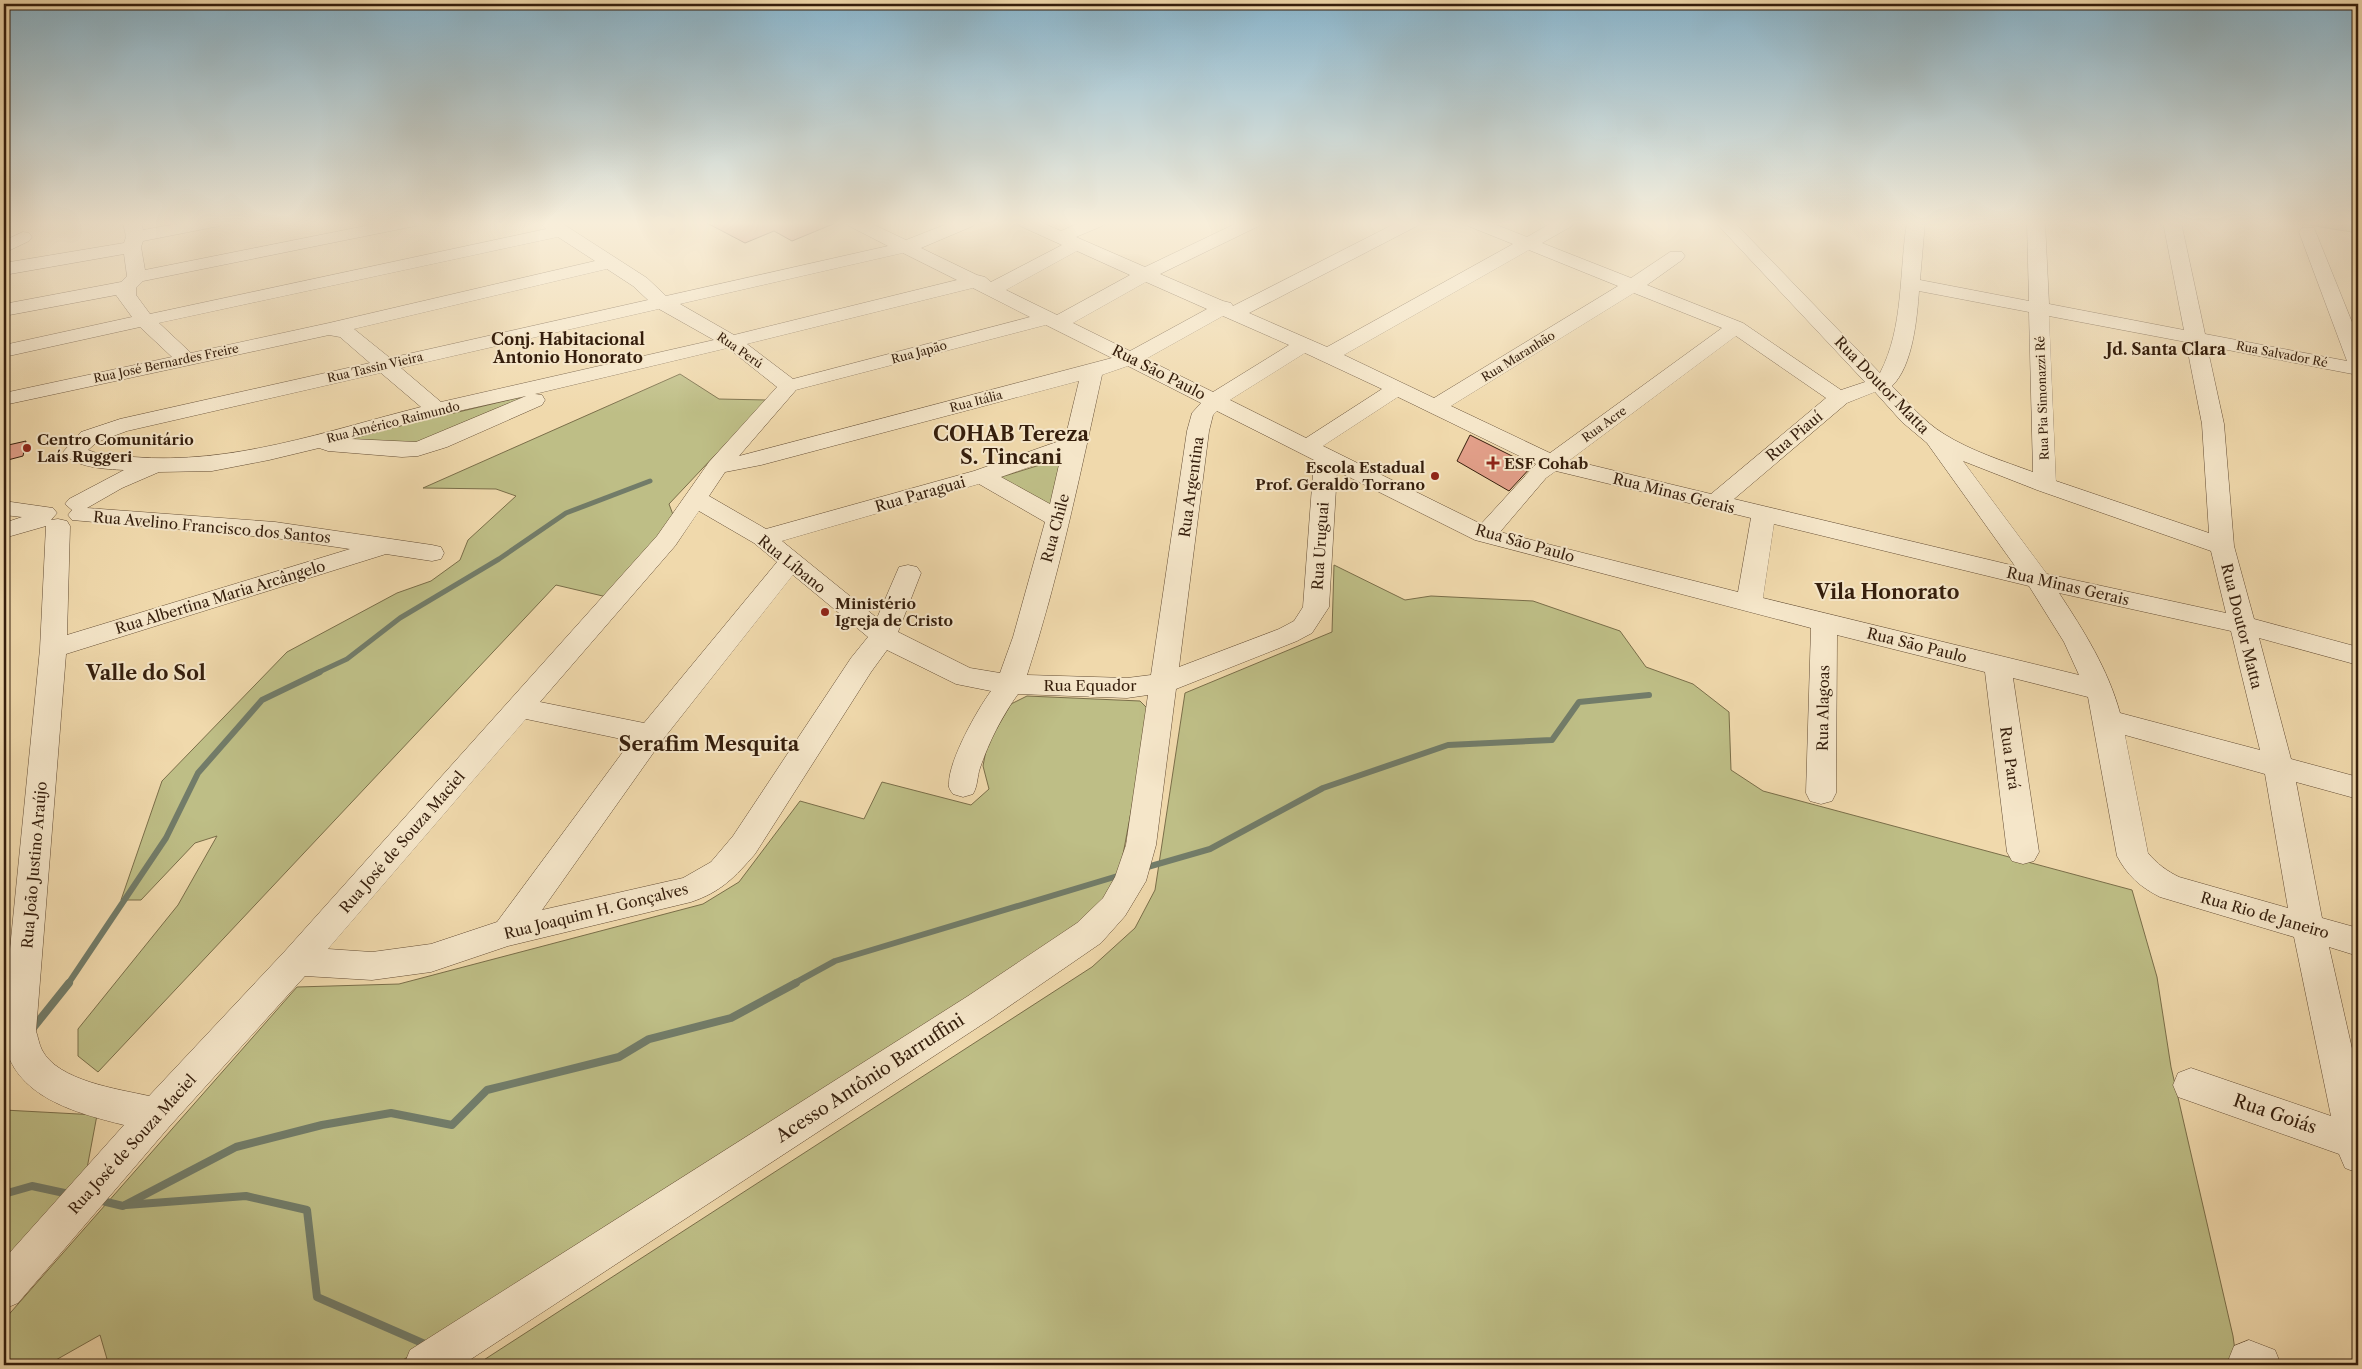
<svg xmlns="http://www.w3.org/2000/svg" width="2362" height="1369" font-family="'Libre Caslon Text',serif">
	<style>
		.green { fill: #bebe86; stroke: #7a6e49 }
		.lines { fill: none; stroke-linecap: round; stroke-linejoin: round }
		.stream-far2 { stroke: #727c69; stroke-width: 5 }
		.stream-far1 { stroke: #727c69; stroke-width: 6 }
		.stream { stroke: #727c69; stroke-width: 8 }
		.building { fill: #e29f89; stroke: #351e0c }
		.minor-casing { stroke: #644d34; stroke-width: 1 }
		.minor { fill: #f5e6c9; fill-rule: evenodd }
		.poi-dot { fill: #8f2418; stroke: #f5e6c9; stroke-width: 2 }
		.labels { text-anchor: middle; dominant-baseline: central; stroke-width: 4; stroke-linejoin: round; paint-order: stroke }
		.far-street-label { font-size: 12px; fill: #351e0c; stroke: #f5e6c9 }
		.street-label { font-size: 15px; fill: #351e0c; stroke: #f5e6c9 }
		.poi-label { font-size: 15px; font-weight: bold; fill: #351e0c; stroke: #f5e6c9; text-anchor: start }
		.far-district-label { font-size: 16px; font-weight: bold; fill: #351e0c; stroke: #f5e6c9 }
		.near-street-label { font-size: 18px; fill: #351e0c; stroke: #f5e6c9 }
		.district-label { font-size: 20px; font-weight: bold; fill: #351e0c; stroke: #f5e6c9 }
	</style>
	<rect width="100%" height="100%" fill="#f0d9ac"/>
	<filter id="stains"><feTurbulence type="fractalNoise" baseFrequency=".004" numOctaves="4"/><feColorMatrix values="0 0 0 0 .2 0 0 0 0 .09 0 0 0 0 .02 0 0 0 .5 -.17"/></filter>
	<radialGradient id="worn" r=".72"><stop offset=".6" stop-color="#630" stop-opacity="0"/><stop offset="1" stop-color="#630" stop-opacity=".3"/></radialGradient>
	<g class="green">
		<path d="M 2290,222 L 2358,222 L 2358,233 Z"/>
		<path d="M 680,374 L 719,399 L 767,400 L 669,504 L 675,520 L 607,597 L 556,585 L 98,1072 L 78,1056 L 78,1029 L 178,905 L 217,836 L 195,843 L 141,900 L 121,900 L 162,781 L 287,652 L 397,593 L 431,581 L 460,560 L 468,540 L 516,496 L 496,489 L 423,488 Z"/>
		<path d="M 517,398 L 523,398 L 413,447 L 345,439 Z"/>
		<path d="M 1056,460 L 1062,461 L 1056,508 L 998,478 Z"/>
		<path d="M 1334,565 L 1405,600 L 1431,596 L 1533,601 L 1620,631 L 1646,667 L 1693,684 L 1729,712 L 1731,770 L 1763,791 L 2132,890 L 2157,977 L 2171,1067 L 2233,1336 L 2237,1365 L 476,1365 L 1092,967 L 1135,928 L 1155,890 L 1185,693 L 1332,632 Z"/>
		<path d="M 1027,696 L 1140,701 L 1150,711 L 1121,865 L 1104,901 L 1074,936 L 395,1365 L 97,1365 L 107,1359 L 100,1335 L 47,1365 L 4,1365 L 4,1320 L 297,987 L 399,984 L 703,904 L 739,882 L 800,801 L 864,819 L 882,782 L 971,805 L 989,789 L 983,766 L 987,745 L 1011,704 Z"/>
		<path d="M 4,1110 L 97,1115 L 85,1179 L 4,1273 Z"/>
	</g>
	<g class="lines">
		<path class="stream-far2" d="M 317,673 L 347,659 L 400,618 L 499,559 L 566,513 L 650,481"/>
		<g class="stream-far1">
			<path d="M 1144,868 L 1210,849 L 1323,788 L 1448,745 L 1552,740 L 1579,702 L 1649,695"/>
			<path d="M 68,984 L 166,838 L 198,773 L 262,700 L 320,672"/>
			<path d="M 793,984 L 835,961 L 1121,875"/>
		</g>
		<g class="stream">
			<path d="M 33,1028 L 69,983"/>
			<path d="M 4,1062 L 14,1051"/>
			<path d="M 4,1194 L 32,1186 L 69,1194"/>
			<path d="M 98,1200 L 123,1206 L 236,1147 L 322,1125 L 391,1113 L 452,1125 L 487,1090 L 619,1057 L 649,1039 L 731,1018 L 796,983"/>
			<path d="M 126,1205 L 246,1196 L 307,1210 L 317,1297 L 427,1345"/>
			<path d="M 461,1360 L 473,1365"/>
		</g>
	</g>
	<g class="building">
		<path d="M 705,222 L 838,222 L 792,241 L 774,231 L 745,243 Z"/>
		<path d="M 1470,435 L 1532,466 L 1509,491 L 1457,461 Z"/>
		<path d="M 26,441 L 23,456 L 4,461 L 4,446 Z"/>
	</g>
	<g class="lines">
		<g class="minor-casing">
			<g id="minor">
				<path d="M 123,222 L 141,222 L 143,230 L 187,222 L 223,222 L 220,226 L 214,227 L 143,241 L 141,247 L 145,270 L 385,222 L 419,222 L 416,226 L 410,227 L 143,281 L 136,288 L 136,295 L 150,314 L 546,229 L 539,222 L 560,222 L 647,278 L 666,296 L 888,246 L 849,226 L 846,222 L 868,222 L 906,240 L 952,222 L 976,222 L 973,226 L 921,248 L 977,275 L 985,277 L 991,282 L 1062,245 L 1020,226 L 1017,222 L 1040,222 L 1061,231 L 1081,222 L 1105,222 L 1102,226 L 1076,237 L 1145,267 L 1239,222 L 1262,222 L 1259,226 L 1160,274 L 1223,301 L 1231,303 L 1233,306 L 1398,222 L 1420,222 L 1417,226 L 1249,313 L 1327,347 L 1513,244 L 1468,226 L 1465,222 L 1489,222 L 1527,237 L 1553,222 L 1575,222 L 1572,226 L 1542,243 L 1631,278 L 1670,252 L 1682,252 L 1685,256 L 1682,260 L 1647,285 L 1743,323 L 1841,390 L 1865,382 L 1715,222 L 1734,222 L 1880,373 C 1904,327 1899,272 1907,222 L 1925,222 L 1920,280 L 2029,301 L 2027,222 L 2045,222 L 2049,304 L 2184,330 L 2163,222 L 2181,222 L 2205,334 L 2347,361 L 2299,232 L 2302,228 L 2314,228 L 2358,337 L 2358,375 L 2207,346 L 2224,424 L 2234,546 L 2254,619 L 2358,647 L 2358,665 L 2259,638 L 2291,759 L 2358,777 L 2358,799 L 2296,782 L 2322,918 L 2358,928 L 2358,956 L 2329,947 L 2358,1075 L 2358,1173 L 2345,1168 L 2339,1154 L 2178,1097 L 2173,1085 L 2178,1073 L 2191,1068 L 2331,1116 L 2294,937 L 2160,897 C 2140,887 2127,875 2117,856 L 2088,697 L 2013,678 L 2039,852 L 2034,861 L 2023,864 L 2012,861 L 2007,852 L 1985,672 L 1837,635 L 1836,793 L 1832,801 L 1821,804 L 1810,801 L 1806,793 L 1811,628 L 1475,540 L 1337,471 L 1329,607 L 1312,633 L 1297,641 L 1176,689 L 1156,845 L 1146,881 L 1125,916 L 1101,943 L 992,1018 L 462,1365 L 404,1365 L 410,1350 L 968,996 L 1077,923 L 1103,898 L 1115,877 L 1126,845 L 1148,695 L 1127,698 L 1018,694 C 1002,716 989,742 980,768 C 977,777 978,785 973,794 L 963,797 L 953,794 C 950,790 948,787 949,783 C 949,760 977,710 991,691 L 956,684 L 887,650 L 871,672 L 755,854 C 735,877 721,892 691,902 L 508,946 L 431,972 L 372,980 L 305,976 L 169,1127 L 18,1303 L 4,1309 L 4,1259 L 124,1125 C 76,1113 13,1097 4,1040 C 2,1030 4,1019 4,1009 L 40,649 L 46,526 L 4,538 L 4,523 L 22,517 L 4,515 L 4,501 L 53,508 L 57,513 L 51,520 L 58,519 L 67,521 L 70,526 L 67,635 L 350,549 L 275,538 L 72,520 L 68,515 L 72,510 L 65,504 L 69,499 L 124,470 C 106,469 74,468 63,452 L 81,432 L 120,419 L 370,363 L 340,337 L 329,335 L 4,405 L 4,393 L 172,357 L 140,327 L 4,357 L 4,345 L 132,317 L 116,295 L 4,316 L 4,304 L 121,282 L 127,276 L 124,254 L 4,275 L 4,263 L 124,243 L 126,237 ZM 558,237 L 595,261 L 329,323 L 191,353 L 159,323 ZM 1529,250 L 1618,286 L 1434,398 L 1344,355 ZM 1077,251 L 1130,275 L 1057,315 L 1006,290 ZM 903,253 L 957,280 L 734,335 L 680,304 ZM 607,269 L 633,286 L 648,300 L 390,358 L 354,329 ZM 1146,282 L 1207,309 L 1130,351 L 1073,323 ZM 973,288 L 1030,317 L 793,379 L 747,344 ZM 1919,291 L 2029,312 L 2033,472 C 2003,461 1971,451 1944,434 C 1924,422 1908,402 1892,386 C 1913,366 1917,318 1919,291 ZM 1634,293 L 1722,328 L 1550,453 L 1451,406 ZM 659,309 L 714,340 L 441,402 L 401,368 ZM 1223,316 L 1289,345 L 1213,392 L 1146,359 ZM 2049,316 L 2186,342 L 2202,424 L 2209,533 L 2056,481 ZM 1046,325 L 1112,358 L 739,456 L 796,390 ZM 1736,336 L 1826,398 L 1711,494 L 1570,460 ZM 728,348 L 777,387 L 709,462 L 657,536 L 285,951 L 149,1096 C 118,1089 58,1081 42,1050 C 39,1044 38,1037 36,1031 L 66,654 L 386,554 L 432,561 L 441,559 L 444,553 L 441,547 L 432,545 L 275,522 L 87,508 L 122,488 L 159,472 L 212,471 L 269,460 L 319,448 L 328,451 L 402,457 L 418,456 L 447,447 L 542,405 L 545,400 L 542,395 L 535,394 ZM 1305,353 L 1382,389 L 1306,438 L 1230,400 ZM 1128,366 L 1201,403 L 1192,413 L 1187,431 L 1151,675 L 1127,678 L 1027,675 C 1059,577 1080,475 1102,375 ZM 381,373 L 421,407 C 326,431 233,465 133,457 C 119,456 102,456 88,450 L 97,442 L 127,431 ZM 1079,381 L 1065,439 L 974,471 L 766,529 L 709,496 L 725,472 L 761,465 ZM 1875,392 L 1902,422 L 1927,443 L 2015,566 L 1734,499 L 1847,403 ZM 526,396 L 416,442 L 351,439 L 436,416 ZM 1398,397 L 1536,464 L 1481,524 L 1323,446 ZM 1217,411 L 1314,460 L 1303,607 L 1294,621 L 1279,629 L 1179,667 L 1209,431 L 1213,415 ZM 1061,456 L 1050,504 L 1001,477 ZM 1963,461 L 2037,490 L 2211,551 L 2226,613 L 2047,574 ZM 1556,471 L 1751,518 L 1738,592 L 1500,532 L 1546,478 ZM 979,484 L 1045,522 L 1013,637 L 1000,673 L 970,668 L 898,632 L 921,573 L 917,567 L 908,565 L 899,567 L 877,618 L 782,541 ZM 699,511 L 754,543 L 777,562 L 644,723 L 540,702 L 675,546 ZM 1774,524 L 2029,586 L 2064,642 L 2079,675 L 1763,598 ZM 793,575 L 868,637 L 851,658 L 733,836 L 711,862 L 683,878 L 542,910 L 661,742 ZM 2059,593 L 2231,631 L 2260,750 L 2120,713 C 2108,669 2084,631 2059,593 ZM 526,719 L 631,741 L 497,922 L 431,944 L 372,952 L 328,949 ZM 2125,735 L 2265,774 L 2288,908 L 2179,877 C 2167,871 2157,864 2148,853 Z"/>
				<path d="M 23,232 L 29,233 L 32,237 L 29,241 L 4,253 L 4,241 Z"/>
				<path d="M 2249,1340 L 2275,1350 L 2281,1365 L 2230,1365 L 2228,1361 L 2234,1346 Z"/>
			</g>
		</g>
		<use href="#minor" class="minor"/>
	</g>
	<linearGradient id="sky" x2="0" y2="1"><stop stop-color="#89b6ce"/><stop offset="0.54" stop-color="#f8eeda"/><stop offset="1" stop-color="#f8eeda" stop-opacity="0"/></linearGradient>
	<rect width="2362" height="413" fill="url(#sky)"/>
	<g class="poi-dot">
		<circle cx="27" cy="448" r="5"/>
		<path d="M1490.5 455.5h5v5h5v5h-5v5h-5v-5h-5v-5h5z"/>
		<circle cx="1435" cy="476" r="5"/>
		<circle cx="825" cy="612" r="5"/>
	</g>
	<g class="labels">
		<g class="far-street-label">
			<text transform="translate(740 350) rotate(35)">Rua Perú</text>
			<text transform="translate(919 352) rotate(-15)">Rua Japão</text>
			<text transform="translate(2282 354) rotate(11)">Rua Salvador Ré</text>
			<text transform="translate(1518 356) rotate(-32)">Rua Maranhão</text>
			<text transform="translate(166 363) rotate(-12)">Rua José Bernardes Freire</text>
			<text transform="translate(375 367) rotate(-13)">Rua Tassin Vieira</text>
			<text transform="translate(2042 398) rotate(-92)">Rua Pia Simonazzi Ré</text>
			<text transform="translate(976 401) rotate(-15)">Rua Itália</text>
			<text transform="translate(393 422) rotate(-14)">Rua Américo Raimundo</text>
			<text transform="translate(1604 424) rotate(-36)">Rua Acre</text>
		</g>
		<g class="street-label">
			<text transform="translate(1159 372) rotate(27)">Rua São Paulo</text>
			<text transform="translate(1882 385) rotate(46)">Rua Doutor Matta</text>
			<text transform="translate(1794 436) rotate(-40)">Rua Piauí</text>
			<text transform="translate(1191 487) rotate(-82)">Rua Argentina</text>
			<text transform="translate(1674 493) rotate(14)">Rua Minas Gerais</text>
			<text transform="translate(920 494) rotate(-16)">Rua Paraguai</text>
			<text transform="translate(212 527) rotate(5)">Rua Avelino Francisco dos Santos</text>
			<text transform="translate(1055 528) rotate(-75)">Rua Chile</text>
			<text transform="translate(1525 543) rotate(16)">Rua São Paulo</text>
			<text transform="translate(1320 546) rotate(-86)">Rua Uruguai</text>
			<text transform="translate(792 564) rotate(39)">Rua Líbano</text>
			<text transform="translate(2068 586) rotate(13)">Rua Minas Gerais</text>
			<text transform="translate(220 597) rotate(-17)">Rua Albertina Maria Arcângelo</text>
			<text transform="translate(2242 626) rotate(76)">Rua Doutor Matta</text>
			<text transform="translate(1917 645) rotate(14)">Rua São Paulo</text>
			<text x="1090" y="685">Rua Equador</text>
			<text transform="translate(1823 708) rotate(-89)">Rua Alagoas</text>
			<text transform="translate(2010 758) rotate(82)">Rua Pará</text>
			<text transform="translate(402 842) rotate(-49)">Rua José de Souza Maciel</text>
			<text transform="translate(34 865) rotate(-85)">Rua João Justino Araújo</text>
			<text transform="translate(596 911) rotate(-14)">Rua Joaquim H. Gonçalves</text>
			<text transform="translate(2265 915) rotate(16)">Rua Rio de Janeiro</text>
			<text transform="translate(132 1144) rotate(-48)">Rua José de Souza Maciel</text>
		</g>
		<g class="poi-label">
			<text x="37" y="439">Centro Comunitário<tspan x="37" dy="17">Laís Ruggeri</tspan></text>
			<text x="1504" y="463">ESF Cohab</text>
			<text x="1425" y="467" text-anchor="end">Escola Estadual<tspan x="1425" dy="17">Prof. Geraldo Torrano</tspan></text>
			<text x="835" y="603">Ministério<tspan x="835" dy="17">Igreja de Cristo</tspan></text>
		</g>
		<g class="far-district-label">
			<text x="568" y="339">Conj. Habitacional<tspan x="568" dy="18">Antonio Honorato</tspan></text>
			<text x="2166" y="349">Jd. Santa Clara</text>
		</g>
		<g class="near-street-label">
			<text transform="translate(870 1078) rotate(-33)">Acesso Antônio Barruffini</text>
			<text transform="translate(2275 1114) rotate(19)">Rua Goiás</text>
		</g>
		<g class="district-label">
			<text x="1011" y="434">COHAB Tereza<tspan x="1011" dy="23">S. Tincani</tspan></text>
			<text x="1887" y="592">Vila Honorato</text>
			<text x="146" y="673">Valle do Sol</text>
			<text x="709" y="744">Serafim Mesquita</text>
		</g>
	</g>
	<rect width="2362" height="1369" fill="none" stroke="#f0d9ac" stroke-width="20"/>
	<rect x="5" y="5" width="2352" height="1359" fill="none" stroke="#351e0c" stroke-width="2.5"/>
	<rect x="10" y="10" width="2342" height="1349" fill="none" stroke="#351e0c"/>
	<rect width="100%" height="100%" filter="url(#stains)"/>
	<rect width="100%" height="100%" fill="url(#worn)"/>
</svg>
